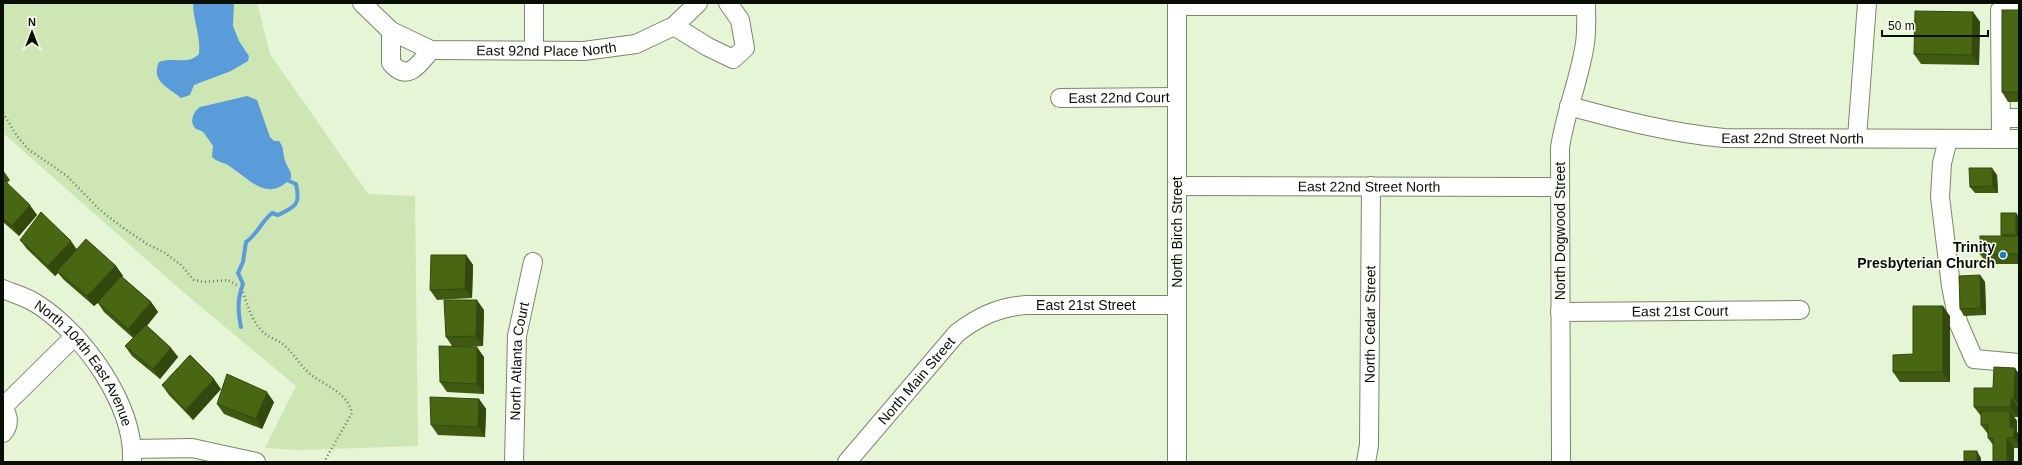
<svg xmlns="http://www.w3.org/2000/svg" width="2022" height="465" font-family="Helvetica,sans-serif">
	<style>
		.green { fill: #cee6b3 }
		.water { fill: #5a9cd9 }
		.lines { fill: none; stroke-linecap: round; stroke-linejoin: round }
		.stream { stroke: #5a9cd9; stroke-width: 4 }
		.minor-casing { stroke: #7a876b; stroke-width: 20 }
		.path { stroke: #6e7863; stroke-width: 2.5; stroke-dasharray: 1 3; stroke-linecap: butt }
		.minor { stroke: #fff; stroke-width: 18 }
		.wall { fill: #3f5910 }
		.shaded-wall { fill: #33480d }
		.building { fill: #496713; stroke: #33480d }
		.poi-dot { fill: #1c7cc8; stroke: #f8fef1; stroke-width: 1.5 }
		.labels { text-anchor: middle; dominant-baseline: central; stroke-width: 3; stroke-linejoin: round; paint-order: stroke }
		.street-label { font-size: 14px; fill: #090e04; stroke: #f8fef1 }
		.poi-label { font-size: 14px; font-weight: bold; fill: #090e04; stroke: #f8fef1; text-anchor: end }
	</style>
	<rect width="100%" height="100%" fill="#e6f5d5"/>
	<path class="green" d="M 3,3 L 257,3 L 270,54 L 368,194 L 415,196 L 418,446 L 299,450 L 265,448 L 296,386 L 182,291 L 3,133 Z"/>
	<g class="water">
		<path d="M 193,3 L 234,3 L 233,26 L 239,41 L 249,56 L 248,61 L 231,71 L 194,85 L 190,95 L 181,98 C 170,88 150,82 159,62 C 174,56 187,66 199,54 C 201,37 193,20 193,3 Z"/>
		<path d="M 247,96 L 257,100 L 270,137 L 274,141 L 279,141 C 285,148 282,155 286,163 C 288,169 292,171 291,178 C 267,205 247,176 226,164 C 221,162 216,161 212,157 L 213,146 C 210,142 207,137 204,133 C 201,130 198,130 196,129 C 188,122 194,111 200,107 Z"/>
	</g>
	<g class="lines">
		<path class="stream" d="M 241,327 C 238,312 237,299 243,284 L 238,273 L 243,262 L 246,242 C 257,235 261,222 272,213 L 278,215 C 295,207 301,205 296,184 L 289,181"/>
		<g class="minor-casing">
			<g id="minor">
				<path id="s1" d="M 362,3 L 391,31 L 431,50 L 584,51 L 636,44 L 674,26 L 698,3"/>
				<path d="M 1177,3 L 1177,462"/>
				<path d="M 1177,6 L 1586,6"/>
				<path d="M 674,26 L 708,47 L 733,59 L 745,48 L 740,20 L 728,3"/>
				<path d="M 391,31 L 391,63 C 408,83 419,64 431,50"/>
				<path d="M 534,50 L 534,3"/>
				<path id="s2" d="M 1060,98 L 1177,97"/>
				<path id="s3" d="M 1569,106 C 1620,120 1671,133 1724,138 L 2019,139"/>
				<path d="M 2001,118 L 2019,118"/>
				<path d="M 1857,138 L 1867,3"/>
				<path d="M 2001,139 L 2000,10 L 2019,11"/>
				<path d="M 1948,140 L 1942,163 L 1940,197 L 1951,286 L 1958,322 L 1974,359 L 2019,363"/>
				<path id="s4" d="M 1177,186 L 1560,187"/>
				<path id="s5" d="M 3,289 C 14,294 27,297 37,304 C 83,333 135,405 132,462"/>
				<path id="s6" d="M 1560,312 L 1800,310"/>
				<path d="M 3,407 L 75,336"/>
				<path d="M 3,408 C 9,416 10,425 3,433"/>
				<path d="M 132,449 L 192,448 L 256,462"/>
				<path id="s7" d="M 514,462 L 517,336 L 533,262"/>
				<path id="s8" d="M 847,462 L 957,333 C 978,317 998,307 1026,305 L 1177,305"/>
				<path id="s9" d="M 1366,462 L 1369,445 L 1371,186"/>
				<path d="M 1561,462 L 1560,148 C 1565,112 1580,79 1585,43 C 1587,30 1586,16 1586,3"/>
			</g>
		</g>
		<g class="path">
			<path d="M 3,113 L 17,136 L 28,149 L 67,176 L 100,210 L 122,227 L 147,244 L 165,253 L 181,265 L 194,280 L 204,282 L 228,280 L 237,285"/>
			<path d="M 243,292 C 248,307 252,322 264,333 C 270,338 279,340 285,346 C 294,354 300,365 309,373 C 325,386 347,392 352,413 L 324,462"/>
		</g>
		<use href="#minor" class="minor"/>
	</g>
	<g class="wall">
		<path d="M 2019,10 L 2019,102 L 2008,102 L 2002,92 Z"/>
		<path d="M 1973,12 L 1980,22 L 1979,65 L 1921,64 L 1914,54 Z"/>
		<path d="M 3,170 L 10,180 L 7,183 L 37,215 L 19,236 L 3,222 Z"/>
		<path d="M 1997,175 L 1998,193 L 1975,193 L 1970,187 Z"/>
		<path d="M 2019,217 L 2019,264 L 1987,264 L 1980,254 L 2002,236 L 2001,235 Z"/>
		<path d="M 20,240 L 77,249 L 116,266 L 123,276 L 122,277 L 151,302 L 158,312 L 147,326 L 171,348 L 178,357 L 160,379 L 132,356 L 125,346 L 133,338 L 104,312 L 98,303 L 94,306 L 64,280 L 58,273 L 55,276 L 27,249 Z"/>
		<path d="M 466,255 L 473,265 L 472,298 L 437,300 L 430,290 Z"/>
		<path d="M 1980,275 L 1985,282 L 1986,315 L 1964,316 L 1960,309 Z"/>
		<path d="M 484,310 L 483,346 L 466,347 L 484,357 L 484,394 L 447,392 L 440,382 L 452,346 L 446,337 Z"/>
		<path d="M 1950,316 L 1950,382 L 1900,382 L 1893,372 L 1913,354 Z"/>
		<path d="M 2019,374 L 2019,408 L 2018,408 L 2018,417 L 2014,417 L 2017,421 L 2017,432 L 2019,435 L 2019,448 L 2014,448 L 2014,462 L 1993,445 L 1988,438 L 1988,434 L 1981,425 L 1981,416 L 1974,407 L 1993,388 Z"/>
		<path d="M 162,385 L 221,389 L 193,420 L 169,395 Z"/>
		<path d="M 479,399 L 486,409 L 485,437 L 438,435 L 431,425 Z"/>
		<path d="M 274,402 L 262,429 L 224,414 L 217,404 Z"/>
	</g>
	<g class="shaded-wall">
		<path d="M 1973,12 L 1980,22 L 1979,65 L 1972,55 Z"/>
		<path d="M 1992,168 L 1997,175 L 1998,193 L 1993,186 Z"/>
		<path d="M 30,205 L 37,215 L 19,236 L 12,226 Z"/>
		<path d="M 2016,213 L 2019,217 L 2019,240 L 2016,235 Z"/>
		<path d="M 71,241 L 78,251 L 57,271 L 58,273 L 55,276 L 48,266 Z"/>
		<path d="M 466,255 L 473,265 L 472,298 L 465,289 Z"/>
		<path d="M 116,266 L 123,276 L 94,306 L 87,296 Z"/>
		<path d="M 1980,275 L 1985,282 L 1986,315 L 1981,308 Z"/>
		<path d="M 477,300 L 484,310 L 483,346 L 476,336 Z"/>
		<path d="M 151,302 L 158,312 L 135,339 L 128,329 Z"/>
		<path d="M 1943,306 L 1950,316 L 1950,382 L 1943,372 Z"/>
		<path d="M 477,347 L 484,357 L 484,394 L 477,384 Z"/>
		<path d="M 171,348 L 178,357 L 160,379 L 153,369 Z"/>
		<path d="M 2015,368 L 2019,374 L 2019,405 L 2014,398 Z"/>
		<path d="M 214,379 L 221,389 L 193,420 L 186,410 Z"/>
		<path d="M 267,392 L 274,402 L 262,429 L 256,419 Z"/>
		<path d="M 2011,398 L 2018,408 L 2018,417 L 2011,407 Z"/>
		<path d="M 479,399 L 486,409 L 485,437 L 478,427 Z"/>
		<path d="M 2010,411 L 2017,421 L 2017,432 L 2019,435 L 2019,445 L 2014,438 L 2010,427 Z"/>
		<path d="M 2007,438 L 2014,448 L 2014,462 L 2007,462 Z"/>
		<path d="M 1977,451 L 1981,458 L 1981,462 L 1977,462 Z"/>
	</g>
	<g class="building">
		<rect x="2002" y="10" width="17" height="82"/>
		<path d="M 1915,11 L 1973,12 L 1972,55 L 1914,54 Z"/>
		<path d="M 1969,168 L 1992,168 L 1993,186 L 1970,187 Z"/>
		<path d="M 4,180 L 30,205 L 12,226 L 3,218 L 3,181 Z"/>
		<path d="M 41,212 L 71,241 L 48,266 L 20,240 Z"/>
		<rect x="2001" y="213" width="15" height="22"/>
		<rect x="1980" y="236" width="39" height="18"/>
		<path d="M 86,239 L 116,266 L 87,296 L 57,271 Z"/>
		<path d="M 431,255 L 466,255 L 465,289 L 430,290 Z"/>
		<path d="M 1980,275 L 1981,308 L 1960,309 L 1959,276 Z"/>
		<path d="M 121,276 L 151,302 L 128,329 L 98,302 Z"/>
		<path d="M 444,300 L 477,300 L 476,336 L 446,337 Z"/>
		<path d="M 1913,306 L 1943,306 L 1943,372 L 1893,372 L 1893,355 L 1913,354 Z"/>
		<path d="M 146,325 L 171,348 L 153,369 L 125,346 Z"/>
		<path d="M 439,346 L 477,347 L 477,384 L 440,382 Z"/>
		<path d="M 190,355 L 214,379 L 186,410 L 162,385 Z"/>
		<path d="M 1994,367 L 2015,368 L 2014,398 L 2011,398 L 2011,407 L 1974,407 L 1974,388 L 1993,388 Z"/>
		<path d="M 227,374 L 267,392 L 256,419 L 217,404 Z"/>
		<path d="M 430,397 L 479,399 L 478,427 L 431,425 Z"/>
		<path d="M 1981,411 L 2010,411 L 2010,427 L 2014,427 L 2014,438 L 2007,438 L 2007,462 L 1993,462 L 1993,438 L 1988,438 L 1988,425 L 1981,425 Z"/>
		<rect x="1964" y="451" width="13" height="11"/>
	</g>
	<circle class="poi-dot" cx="2003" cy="255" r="4"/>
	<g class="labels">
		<g class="street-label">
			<text stroke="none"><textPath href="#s1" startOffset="200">East 92nd Place North</textPath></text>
			<text stroke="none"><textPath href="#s2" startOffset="59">East 22nd Court</textPath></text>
			<text stroke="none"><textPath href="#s3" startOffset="227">East 22nd Street North</textPath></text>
			<text stroke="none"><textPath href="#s4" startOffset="192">East 22nd Street North</textPath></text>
			<text transform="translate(1560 231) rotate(-90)">North Dogwood Street</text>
			<text transform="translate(1177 232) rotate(-90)">North Birch Street</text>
			<text stroke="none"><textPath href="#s8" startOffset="305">East 21st Street</textPath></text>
			<text stroke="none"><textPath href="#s6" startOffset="120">East 21st Court</textPath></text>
			<text stroke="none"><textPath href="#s9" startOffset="138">North Cedar Street</textPath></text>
			<text stroke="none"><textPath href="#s7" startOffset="101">North Atlanta Court</textPath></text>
			<text stroke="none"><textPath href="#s5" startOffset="114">North 104th East Avenue</textPath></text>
			<text stroke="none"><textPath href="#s8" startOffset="107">North Main Street</textPath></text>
		</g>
		<g class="poi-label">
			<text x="1995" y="247">Trinity<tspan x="1995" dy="16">Presbyterian Church</tspan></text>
		</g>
	</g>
	<rect width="2022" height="465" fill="none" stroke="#090e04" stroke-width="8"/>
	<g transform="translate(32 32)" stroke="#f8fef1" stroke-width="3" paint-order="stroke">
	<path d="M0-3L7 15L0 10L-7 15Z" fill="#090e04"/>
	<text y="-6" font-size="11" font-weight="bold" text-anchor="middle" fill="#090e04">N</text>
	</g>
	<path d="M1882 30v6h106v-6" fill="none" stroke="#090e04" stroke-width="2"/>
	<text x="1888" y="30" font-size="12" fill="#090e04" stroke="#f8fef1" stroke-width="3" paint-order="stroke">50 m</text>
</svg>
